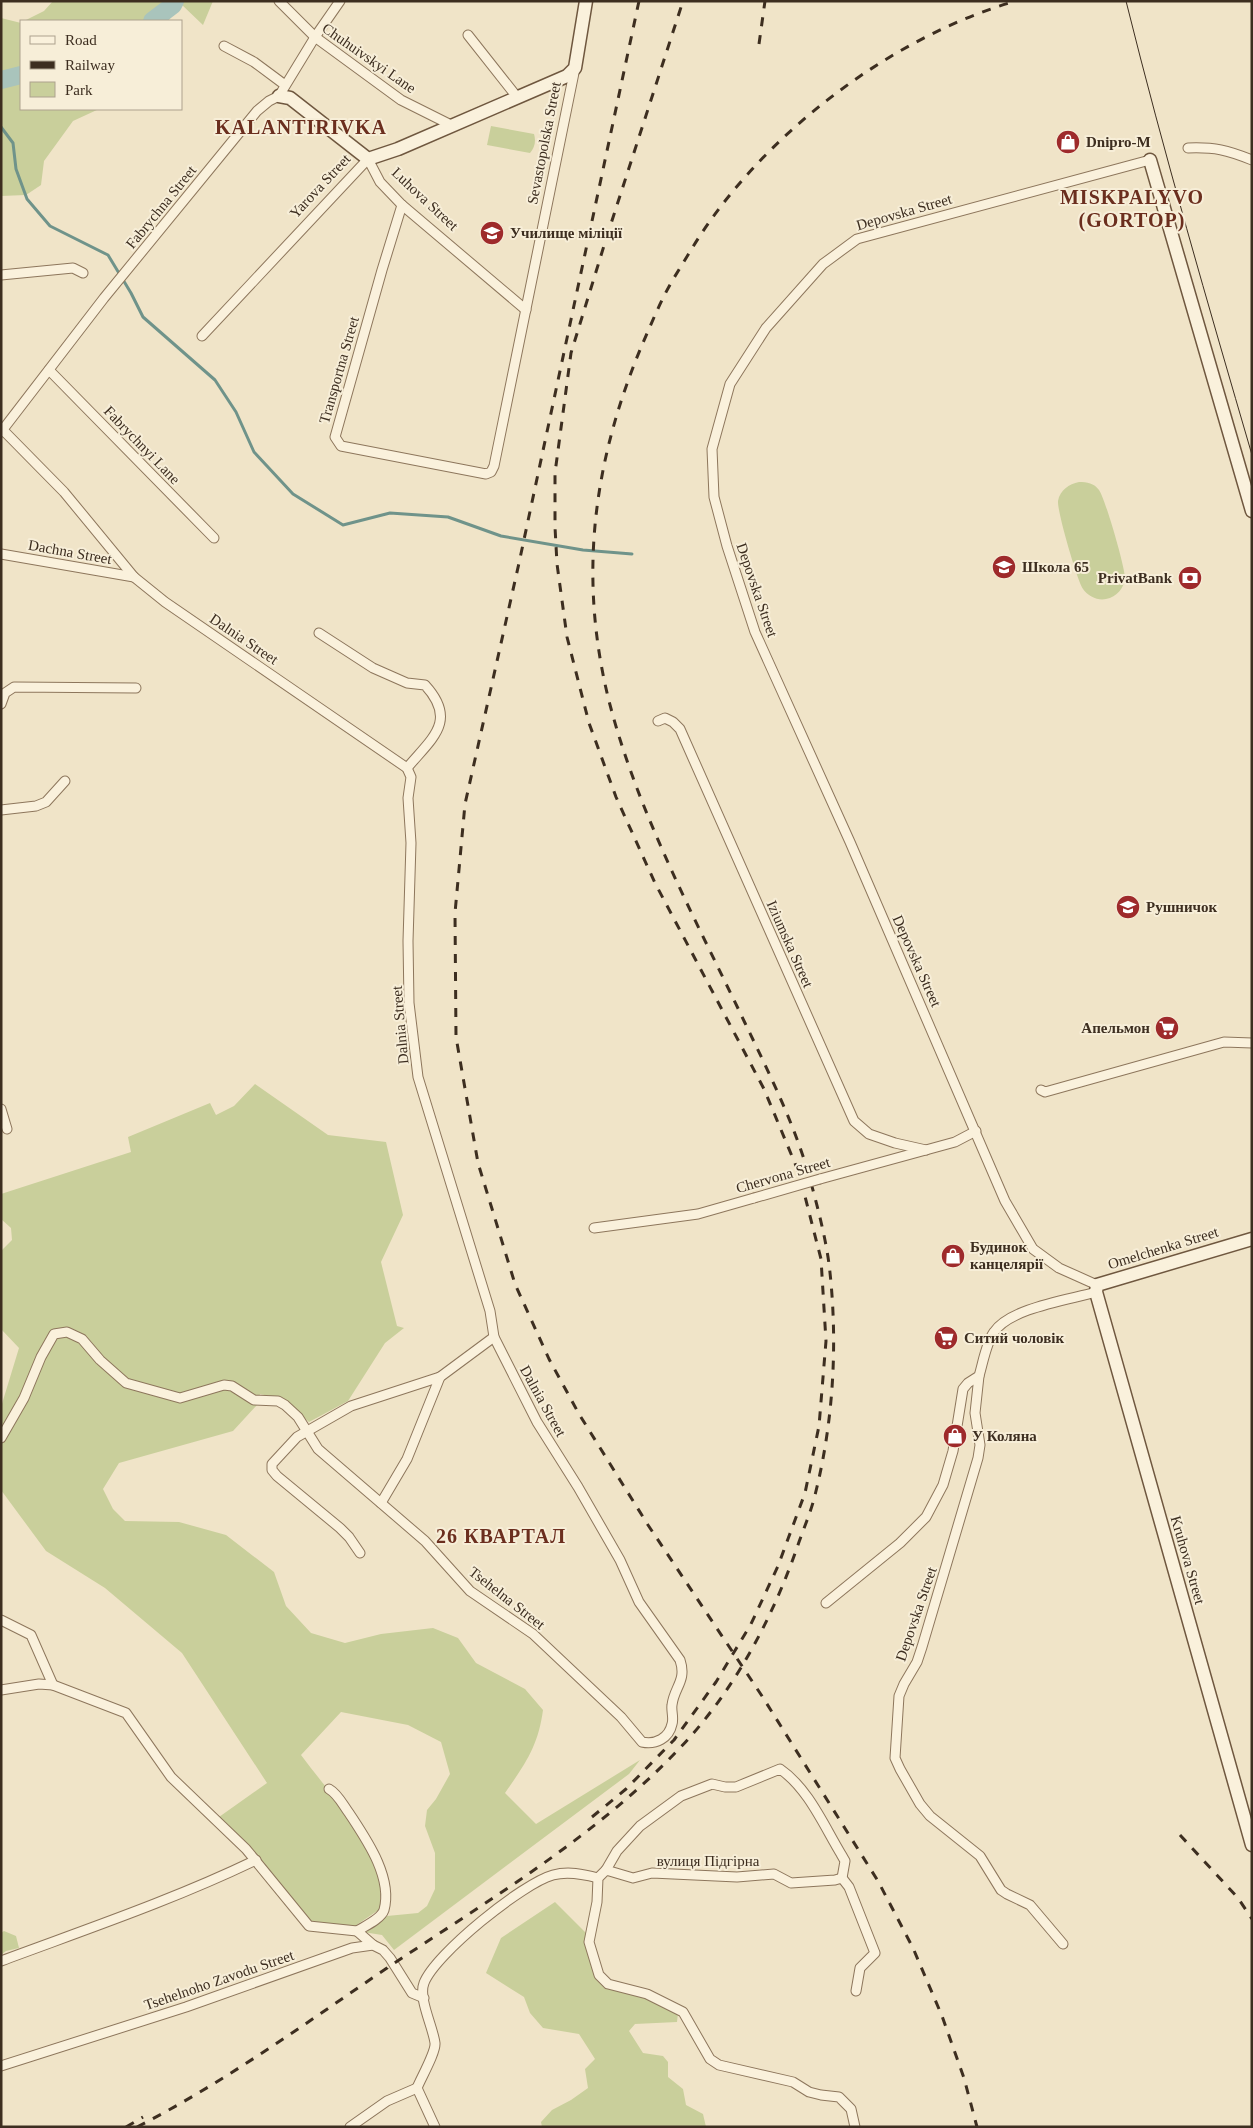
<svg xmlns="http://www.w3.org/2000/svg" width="1253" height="2128" font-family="Georgia,serif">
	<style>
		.green { fill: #c9cf9b }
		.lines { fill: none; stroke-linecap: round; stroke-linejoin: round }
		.stream { stroke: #6f938a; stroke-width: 3 }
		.river { stroke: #a9c4bc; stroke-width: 18 }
		.street-casing { stroke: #8d765c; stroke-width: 11 }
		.secondary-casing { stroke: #6f573f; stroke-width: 15 }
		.street { stroke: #faf1dc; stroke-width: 9 }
		.secondary { stroke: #faf1dc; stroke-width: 12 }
		.tram { stroke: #3d2e20; stroke-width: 1 }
		.rail { stroke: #3d2e20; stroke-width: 3; stroke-dasharray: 9 9; stroke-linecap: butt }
		.street-bridge-casing { stroke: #8d765c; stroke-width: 11; stroke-linecap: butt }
		.street-bridge { stroke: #faf1dc; stroke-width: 9 }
		.labels { text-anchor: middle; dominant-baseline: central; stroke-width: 4; stroke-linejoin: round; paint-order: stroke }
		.street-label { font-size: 15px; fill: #3d2e20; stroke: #f7eed8 }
		.poi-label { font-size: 15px; font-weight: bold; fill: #3d2e20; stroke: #f7eed8; text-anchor: start }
		.district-label { font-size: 20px; font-weight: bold; letter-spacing: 1px; fill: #6b2e1e; stroke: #f7eed8 }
	</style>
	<rect width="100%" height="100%" fill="#f0e4c8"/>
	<g class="green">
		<path d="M 53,1 L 213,1 L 203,25 L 181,4 L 168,21 L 24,21 L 44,11 Z"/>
		<path d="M 1,18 L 21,23 L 21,109 L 99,109 L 73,121 L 44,161 L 41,185 L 26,195 L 1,196 Z"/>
		<path d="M 491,126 L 534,134 C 536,141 535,147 530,153 L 487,145 Z"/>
		<path d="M 1079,482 C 1087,482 1094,483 1099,490 C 1105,498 1125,567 1125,578 C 1124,588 1117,597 1106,599 C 1098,601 1088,596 1083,589 C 1077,580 1057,511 1058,501 C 1060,490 1069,484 1079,482 Z"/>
		<path d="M 255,1084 L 328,1135 L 386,1142 L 403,1215 L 381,1262 L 397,1326 L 404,1328 L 385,1343 L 348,1401 L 309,1422 L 283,1399 L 260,1394 L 257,1405 L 233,1431 L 119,1463 L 103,1489 L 113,1509 L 125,1521 L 179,1522 L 226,1535 L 274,1572 L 286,1606 L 311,1633 L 345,1643 L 381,1634 L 433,1628 L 458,1638 L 476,1663 L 525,1689 L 543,1710 C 538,1747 525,1764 505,1793 L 536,1824 L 640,1760 L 629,1774 L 394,1950 L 382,1935 L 363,1932 L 387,1916 L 418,1913 L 427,1906 L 435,1889 L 435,1853 L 425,1826 L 427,1810 L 436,1799 L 450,1774 L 441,1742 L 408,1725 L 341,1712 L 301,1755 C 328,1792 364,1827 377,1871 C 381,1884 381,1896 380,1909 L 352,1928 L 310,1921 L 258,1857 L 219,1817 L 267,1783 L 182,1653 L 105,1588 L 46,1551 L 1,1490 L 1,1407 L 19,1348 L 1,1329 L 1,1251 L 12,1240 L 11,1228 L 1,1219 L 1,1194 L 131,1152 L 128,1137 L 210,1103 L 216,1115 L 234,1106 Z"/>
		<path d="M 555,1902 L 588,1935 C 586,1950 591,1963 597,1976 L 678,2013 L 677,2022 L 635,2024 L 629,2031 L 643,2053 L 663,2056 L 668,2062 L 668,2077 L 683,2089 L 686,2105 L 703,2114 L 706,2127 L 542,2127 L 541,2122 L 552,2110 L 571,2100 L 588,2088 L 585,2069 L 595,2059 L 579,2034 L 543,2028 L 530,2013 L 524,1997 L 486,1973 L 501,1938 Z"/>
		<path d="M 4,1931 L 16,1936 L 19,1948 L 6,1951 L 1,1955 L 1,1933 Z"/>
	</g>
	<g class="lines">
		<path class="stream" d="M 1,127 L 13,143 L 16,169 L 27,199 L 50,226 L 108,255 L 131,293 L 143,317 L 215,380 L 236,412 L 254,452 L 293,494 L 343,525 L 390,513 L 448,517 L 501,536 L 583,550 L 632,554"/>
		<g class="river">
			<path d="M 152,21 L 173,5 L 175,1"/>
			<path d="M 1,80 L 21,75"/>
		</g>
		<g class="street-casing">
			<g id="street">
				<path d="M 279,1 L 315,37 L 401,100 L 451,125"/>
				<path d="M 468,35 L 517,97"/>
				<path d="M 224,46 L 254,62 L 285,85"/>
				<path d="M 1188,148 C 1215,147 1227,150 1252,160"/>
				<path d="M 402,205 L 382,270 L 335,437 L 341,446 L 486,474 L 491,472 L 494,466 L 575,68"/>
				<path d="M 1,275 L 73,268 L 83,273"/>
				<path d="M 202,336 L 368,159 L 380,182 L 402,205 L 526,310"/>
				<path d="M 49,370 L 214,538"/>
				<path d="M 1,428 L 64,492 L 134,577 L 165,602 L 407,768 L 411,777 L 408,798 L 411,843 L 408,941 L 409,1003 L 418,1077 L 490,1311 L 494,1337 L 537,1422 L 578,1487 L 620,1560 L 639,1602 L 680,1660 C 687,1681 674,1687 672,1705 C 671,1711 674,1718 672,1724 C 669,1738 656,1745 642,1742 L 621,1717 L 533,1634 L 470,1591 L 425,1541 L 318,1449 L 298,1417 L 285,1405 L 278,1401 L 254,1400 L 232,1386 L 224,1385 L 180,1398 L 126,1383 L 100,1360 L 82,1339 L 67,1332 L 54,1334 L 41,1357 L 24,1398 L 1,1438"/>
				<path d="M 1,432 L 104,298 L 257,111 L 269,101 L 279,96 L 315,37 L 340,1"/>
				<path d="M 1,554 L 134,577"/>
				<path d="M 319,633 L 373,668 L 407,683 L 425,685 C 458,721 432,738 407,768"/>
				<path d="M 1,704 L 5,693 L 14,687 L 136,688"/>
				<path d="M 658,721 L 665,718 L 673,722 L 680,729 L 854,1121 L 869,1134 L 895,1143 L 926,1150"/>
				<path d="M 1,810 L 36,806 L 46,802 L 65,781"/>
				<path d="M 1041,1090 L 1045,1092 L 1224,1042 L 1252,1043"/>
				<path d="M 1,1109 L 7,1129"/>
				<path d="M 820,1179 L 955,1142 L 976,1131"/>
				<path d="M 594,1228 L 698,1214 L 754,1198"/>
				<path d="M 1097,1285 L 1059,1268 L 1033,1249 L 1005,1201 L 850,842 L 755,632 L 727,546 L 714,497 L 712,449 L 730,384 L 766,328 L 823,264 L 857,239 L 1150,160"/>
				<path d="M 979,1376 L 975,1413 L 980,1445 L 978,1458 L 922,1647 L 917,1662 L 904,1684 L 899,1696 L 895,1758 L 900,1769 L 920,1804 L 930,1816 L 980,1856 L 1001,1890 L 1007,1894 L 1030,1905 L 1063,1944"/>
				<path d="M 381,1503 L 407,1459 L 440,1377 L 494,1337"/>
				<path d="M 360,1553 L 349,1537 L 340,1528 L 277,1476 L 272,1470 L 272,1464 L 297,1437 L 351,1406 L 440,1377"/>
				<path d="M 826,1603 L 900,1543 L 926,1517 L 943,1485 L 953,1451 L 963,1389 L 968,1383 L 979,1376 C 983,1363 986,1343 994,1332 C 1010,1308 1068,1300 1096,1292"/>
				<path d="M 1,1620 L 31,1635 L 53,1685"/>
				<path d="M 1,1690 L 39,1684 L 53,1685 L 126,1713 L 171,1777 L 246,1849 L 309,1926 L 357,1931"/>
				<path d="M 329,1789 C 338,1794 343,1805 349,1813 C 366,1839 393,1877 384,1910 C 381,1919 365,1926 357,1931 L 373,1945"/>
				<path d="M 606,1870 L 617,1851 L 640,1826 L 681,1796 L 712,1784 L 725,1787 L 736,1787 L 780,1769 C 808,1788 824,1826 841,1854 L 845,1861 L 842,1878"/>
				<path d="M 1,1961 C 87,1929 173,1900 256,1860"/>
				<path d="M 1,2066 L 186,2007 L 352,1948 L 373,1945 L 383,1950 L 390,1958 L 412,1993 L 424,1998"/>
				<path d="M 417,2088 C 421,2078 436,2052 435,2043 C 433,2027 418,1998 424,1983 C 435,1954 523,1883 553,1875 C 568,1871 583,1874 598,1878"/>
				<path d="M 417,2088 L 435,2127"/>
				<path d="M 350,2127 L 387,2101 L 417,2088"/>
				<path d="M 855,2127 L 851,2109 L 839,2097 L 821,2095 L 809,2092 L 793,2082 L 719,2065 L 710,2059 L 683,2012 L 647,1994 L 608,1984 L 599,1975 L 589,1942 L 597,1902 L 598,1878 L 606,1870 L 633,1878 L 652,1873 L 737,1877 L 774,1874 L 791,1883 L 835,1880 L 842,1878 L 849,1887 L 875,1953 L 860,1968 L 856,1991"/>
			</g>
		</g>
		<g class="secondary-casing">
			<g id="secondary">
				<path d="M 279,96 L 290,98 L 368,159 L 398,149 L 567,76 L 575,68 L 586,1"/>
				<path d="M 1150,160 L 1252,511"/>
				<path d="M 1252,1239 L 1097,1285 L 1096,1292 L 1252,1845"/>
			</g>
		</g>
		<use href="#street" class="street"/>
		<use href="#secondary" class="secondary"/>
		<path class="tram" d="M 1126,1 C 1164,154 1208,304 1252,455"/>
		<g class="rail">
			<path d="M 639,1 L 519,563 L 465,804 L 455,913 L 456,1037 L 478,1163 L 515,1284 L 549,1359 L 579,1414 L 648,1525 L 762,1696 L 878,1881 L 913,1948 L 942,2016 L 964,2078 L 977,2127"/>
			<path d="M 759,44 L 765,1"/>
			<path d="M 592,1817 L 626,1789 L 674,1740 L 716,1682 L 751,1624 L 778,1566 L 805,1493 L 819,1426 L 826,1341 L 821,1259 L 799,1173 L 764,1089 L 655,883 L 616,797 L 589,723 L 567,637 L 557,564 L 555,527 L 555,473 L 571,353 L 607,236 L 683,1"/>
			<path d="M 1180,1835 L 1238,1898 L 1252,1919"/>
			<path d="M 126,2127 L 143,2117"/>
			<path d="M 137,2127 C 225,2082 306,2023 387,1968 C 487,1901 594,1838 678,1750 C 734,1692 773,1618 799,1542 C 805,1525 812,1509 816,1491 C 834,1418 838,1338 829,1264 C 825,1234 816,1201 808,1172 C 793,1121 768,1071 745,1023 C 695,918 638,814 609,701 C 578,577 593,462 642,345 C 649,329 656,312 664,296 C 672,280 682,265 691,250 C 759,137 890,37 1016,1"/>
		</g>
		<g class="street-bridge-casing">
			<path id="street-bridge" d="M 754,1198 L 820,1179"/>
		</g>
		<use href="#street-bridge" class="street-bridge"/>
	</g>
	<defs>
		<g id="shop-disc" transform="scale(1.25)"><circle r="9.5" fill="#9e2a2b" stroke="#f7eed8"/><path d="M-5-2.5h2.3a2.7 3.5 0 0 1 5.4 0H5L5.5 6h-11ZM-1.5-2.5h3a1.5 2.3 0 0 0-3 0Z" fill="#fff"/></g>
		<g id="university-disc" transform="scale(1.25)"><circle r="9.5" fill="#9e2a2b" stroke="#f7eed8"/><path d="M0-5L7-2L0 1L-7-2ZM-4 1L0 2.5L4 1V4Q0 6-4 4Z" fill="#fff"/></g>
		<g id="school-disc" transform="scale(1.25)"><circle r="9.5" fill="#9e2a2b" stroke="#f7eed8"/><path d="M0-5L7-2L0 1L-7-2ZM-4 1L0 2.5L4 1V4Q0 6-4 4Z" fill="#fff"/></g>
		<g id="bank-disc" transform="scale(1.25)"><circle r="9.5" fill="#9e2a2b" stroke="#f7eed8"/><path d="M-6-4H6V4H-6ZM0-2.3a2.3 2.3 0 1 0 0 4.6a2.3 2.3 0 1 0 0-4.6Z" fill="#fff"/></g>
		<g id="supermarket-disc" transform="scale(1.25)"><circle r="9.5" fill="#9e2a2b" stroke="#f7eed8"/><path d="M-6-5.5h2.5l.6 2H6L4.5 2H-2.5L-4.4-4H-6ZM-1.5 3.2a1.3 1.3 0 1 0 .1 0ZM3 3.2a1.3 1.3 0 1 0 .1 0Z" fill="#fff"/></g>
	</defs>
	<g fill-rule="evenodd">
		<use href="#shop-disc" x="1068" y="142"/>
		<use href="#university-disc" x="492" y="233"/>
		<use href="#school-disc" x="1004" y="567"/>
		<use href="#bank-disc" x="1190" y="578"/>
		<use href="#school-disc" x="1128" y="907"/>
		<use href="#supermarket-disc" x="1167" y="1028"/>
		<use href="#shop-disc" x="953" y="1256"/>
		<use href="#supermarket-disc" x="946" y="1338"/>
		<use href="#shop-disc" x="955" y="1436"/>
	</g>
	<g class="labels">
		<g class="street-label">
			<text transform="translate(369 58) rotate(35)">Chuhuivskyi Lane</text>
			<text transform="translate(544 143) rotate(-79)">Sevastopolska Street</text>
			<text transform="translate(320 186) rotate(-47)">Yarova Street</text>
			<text transform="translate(425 199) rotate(43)">Luhova Street</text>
			<text transform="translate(161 207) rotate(-51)">Fabrychna Street</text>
			<text transform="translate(904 212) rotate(-16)">Depovska Street</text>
			<text transform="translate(339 370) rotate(-74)">Transportna Street</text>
			<text transform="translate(142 445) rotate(46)">Fabrychnyi Lane</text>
			<text transform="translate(70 552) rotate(10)">Dachna Street</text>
			<text transform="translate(757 590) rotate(71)">Depovska Street</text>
			<text transform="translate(244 639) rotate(34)">Dalnia Street</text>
			<text transform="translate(790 944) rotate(66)">Iziumska Street</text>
			<text transform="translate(917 961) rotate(66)">Depovska Street</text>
			<text transform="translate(400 1025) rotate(-95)">Dalnia Street</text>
			<text transform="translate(783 1175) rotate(-16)">Chervona Street</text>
			<text transform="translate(1163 1248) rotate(-17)">Omelchenka Street</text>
			<text transform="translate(543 1401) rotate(61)">Dalnia Street</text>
			<text transform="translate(1188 1560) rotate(74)">Kruhova Street</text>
			<text transform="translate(507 1598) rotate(38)">Tsehelna Street</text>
			<text transform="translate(916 1614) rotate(-71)">Depovska Street</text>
			<text x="708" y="1861">вулиця Підгірна</text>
			<text transform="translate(219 1980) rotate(-19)">Tsehelnoho Zavodu Street</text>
		</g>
		<g class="poi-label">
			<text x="1086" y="142">Dnipro-M</text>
			<text x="510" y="233">Училище міліції</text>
			<text x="1022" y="567">Школа 65</text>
			<text x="1172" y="578" text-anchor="end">PrivatBank</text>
			<text x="1146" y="907">Рушничок</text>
			<text x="1150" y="1028" text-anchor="end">Апельмон</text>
			<text x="970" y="1247">Будинок<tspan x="970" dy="17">канцелярії</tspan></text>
			<text x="964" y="1338">Ситий чоловік</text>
			<text x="972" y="1436">У Коляна</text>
		</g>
		<g class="district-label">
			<text x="301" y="127">KALANTIRIVKA</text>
			<text x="1132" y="197">MISKPALYVO<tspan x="1132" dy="23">(GORTOP)</tspan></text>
			<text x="501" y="1536">26 КВАРТАЛ</text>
		</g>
	</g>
	<rect width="1253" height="2128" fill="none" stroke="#3d2e20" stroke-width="5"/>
	<rect x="20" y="20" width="162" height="90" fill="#f7eed8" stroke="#ada18e"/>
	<rect x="30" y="36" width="25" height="8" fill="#faf1dc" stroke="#ada18e"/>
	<text x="65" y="45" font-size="15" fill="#3d2e20">Road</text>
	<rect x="30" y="61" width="25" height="8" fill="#3d2e20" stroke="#ada18e"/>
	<text x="65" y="70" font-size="15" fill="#3d2e20">Railway</text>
	<rect x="30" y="82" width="25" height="15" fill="#c9cf9b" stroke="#ada18e"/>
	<text x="65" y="95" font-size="15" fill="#3d2e20">Park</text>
</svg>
